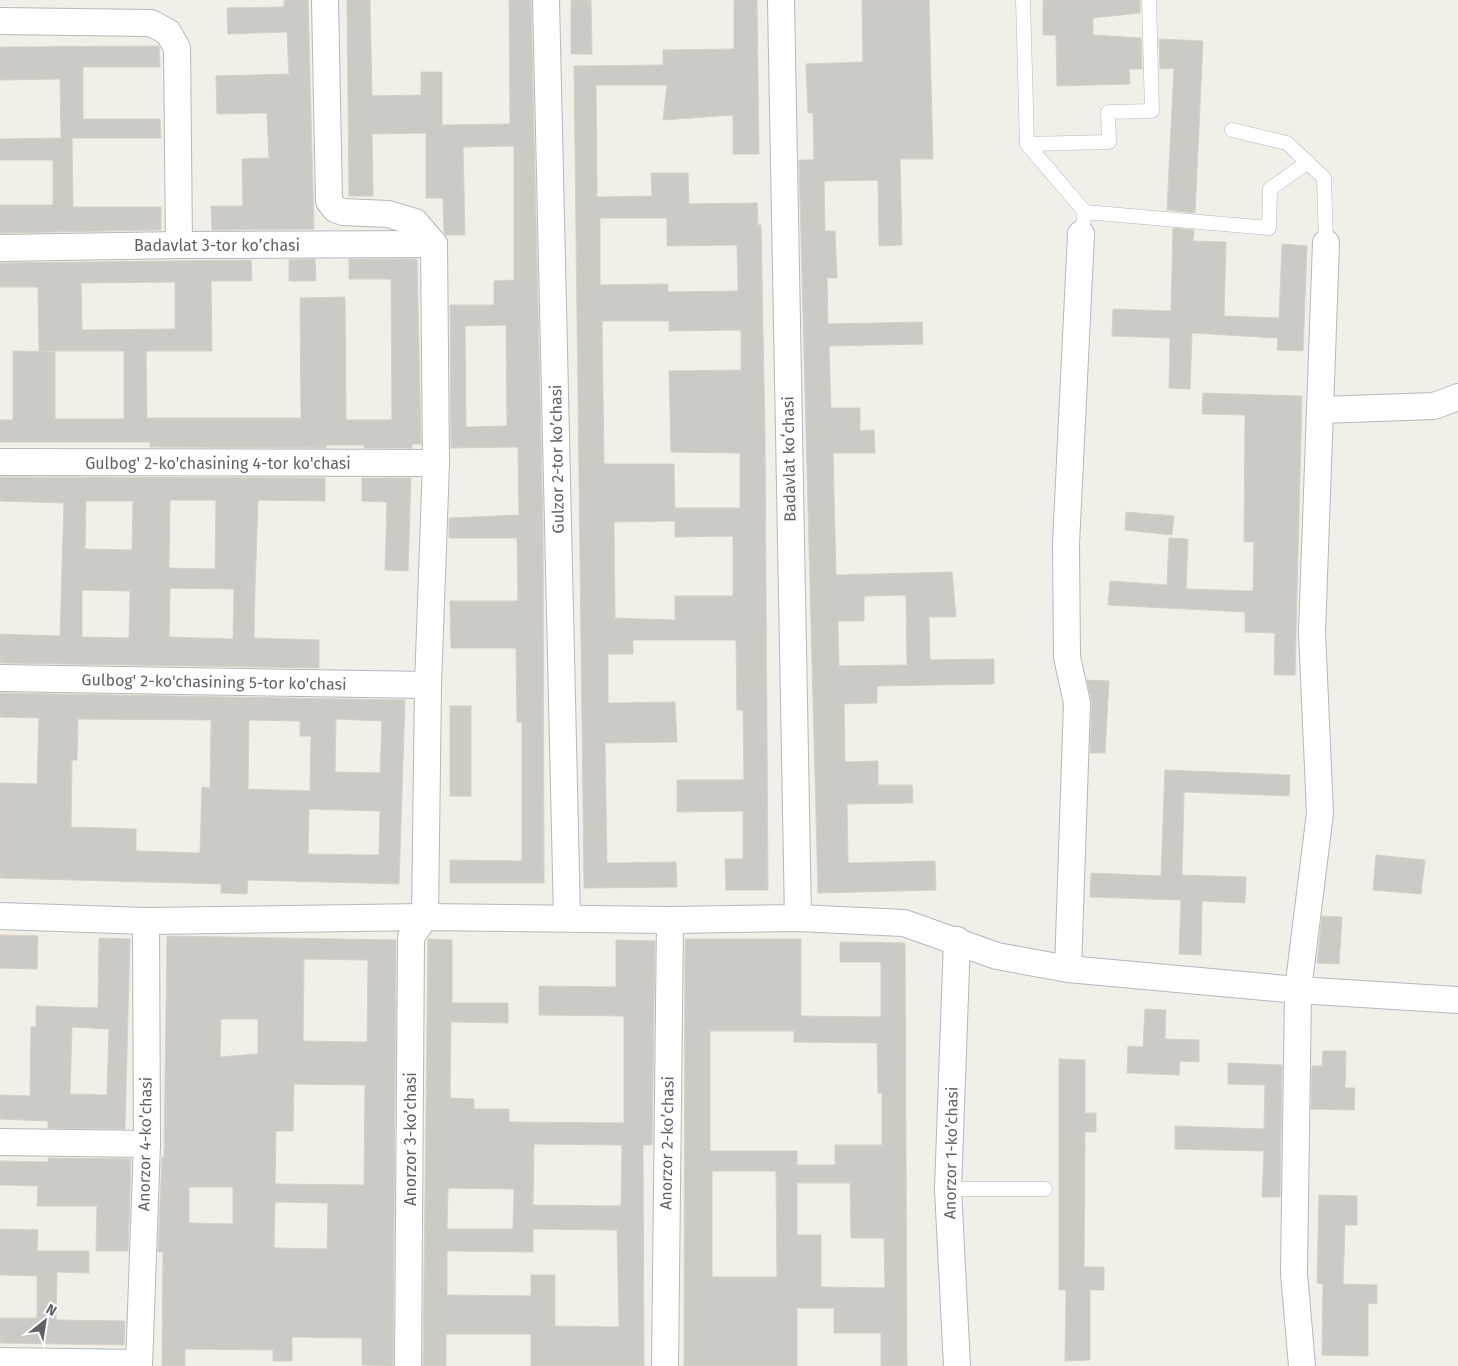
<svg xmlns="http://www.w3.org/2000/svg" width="1458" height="1366" font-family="'Fira Sans',sans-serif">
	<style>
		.building { fill: #cccac5; stroke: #d6d1c6; fill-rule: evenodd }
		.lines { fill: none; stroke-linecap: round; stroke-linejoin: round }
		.service-casing { stroke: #b5b8bc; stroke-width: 15 }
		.minor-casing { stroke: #b5b8bc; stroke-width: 28 }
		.service { stroke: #fff; stroke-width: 14 }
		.minor { stroke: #fff; stroke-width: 26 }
		.labels { text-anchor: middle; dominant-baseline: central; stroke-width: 4; stroke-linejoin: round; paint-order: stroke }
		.street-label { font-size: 16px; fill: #5f6368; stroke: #fff }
	</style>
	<rect width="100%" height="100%" fill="#f1efe8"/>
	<g class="building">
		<path d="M 284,0 L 308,0 L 314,229 L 212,230 L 211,206 L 243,206 L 242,159 L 269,158 L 267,113 L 217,114 L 216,76 L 289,74 L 287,32 L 228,34 L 227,8 L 284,7 Z"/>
		<path d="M 347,0 L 370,0 L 372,96 L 421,95 L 421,72 L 442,72 L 442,125 L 510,124 L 509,0 L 531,0 L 543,527 L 544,883 L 450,883 L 450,860 L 522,861 L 522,722 L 517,722 L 516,648 L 451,648 L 450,601 L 518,601 L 517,538 L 449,538 L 449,518 L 519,515 L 518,447 L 451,448 L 450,305 L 494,305 L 494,281 L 514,280 L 514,146 L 463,147 L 465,235 L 446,235 L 444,232 L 443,198 L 426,198 L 426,133 L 372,134 L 373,196 L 349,196 ZM 506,325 L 507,426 L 466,427 L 465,326 Z"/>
		<path d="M 571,0 L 591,0 L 592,54 L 571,54 Z"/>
		<path d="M 734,0 L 757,0 L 759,154 L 733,154 L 733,115 L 663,120 L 667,85 L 596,85 L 597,197 L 652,196 L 651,173 L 688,173 L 689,204 L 757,203 L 758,225 L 761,225 L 765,436 L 768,890 L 726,890 L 725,859 L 743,859 L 743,811 L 677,812 L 677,780 L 744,780 L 743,710 L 737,710 L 736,640 L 633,640 L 633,654 L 608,654 L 608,703 L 675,702 L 677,742 L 605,743 L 607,863 L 676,862 L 677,887 L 584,888 L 574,66 L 663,65 L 663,50 L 734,49 ZM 600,218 L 667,218 L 667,246 L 737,245 L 738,291 L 668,292 L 668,284 L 600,285 ZM 602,321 L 669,321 L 669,331 L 741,330 L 741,370 L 669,371 L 671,452 L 740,453 L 740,508 L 675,508 L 675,512 L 674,464 L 604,464 ZM 675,521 L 675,537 L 733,536 L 733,596 L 675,596 L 675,620 L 615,618 L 614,522 Z"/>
		<path d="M 862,0 L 929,0 L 933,159 L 900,159 L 902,245 L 879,246 L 878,180 L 824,181 L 825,231 L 835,231 L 837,278 L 827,278 L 828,324 L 922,322 L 923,344 L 829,346 L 831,408 L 860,408 L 860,431 L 874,430 L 875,453 L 833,453 L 836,575 L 952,572 L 956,617 L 929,617 L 930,660 L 994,659 L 994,684 L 877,686 L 877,703 L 844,704 L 845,762 L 878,761 L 878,785 L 912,785 L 913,803 L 847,804 L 848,863 L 935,861 L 936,890 L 818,893 L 799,160 L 814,160 L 813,113 L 808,113 L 806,64 L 863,62 ZM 906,595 L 907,665 L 839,666 L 838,621 L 864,621 L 864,596 Z"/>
		<path d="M 1043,0 L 1140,0 L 1140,13 L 1093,18 L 1093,35 L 1141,38 L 1142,69 L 1129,69 L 1130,84 L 1057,86 L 1056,35 L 1043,35 Z"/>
		<path d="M 1159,39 L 1203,41 L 1195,213 L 1167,210 L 1174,68 L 1160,69 Z"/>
		<path d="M 159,46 L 160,67 L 83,67 L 83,119 L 160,119 L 161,138 L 72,138 L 73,207 L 161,207 L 161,230 L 0,233 L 0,205 L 53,205 L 53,160 L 0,160 L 0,139 L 61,138 L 60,79 L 0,80 L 0,47 Z"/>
		<path d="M 1173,228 L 1194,230 L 1193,241 L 1226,242 L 1224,316 L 1279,318 L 1282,244 L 1307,246 L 1303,351 L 1277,350 L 1278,338 L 1192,333 L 1190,389 L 1169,388 L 1170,338 L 1112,336 L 1113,309 L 1171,311 Z"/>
		<path d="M 315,259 L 316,281 L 289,281 L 289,260 Z"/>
		<path d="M 349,259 L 417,259 L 421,444 L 412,444 L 412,448 L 364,448 L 364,445 L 326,445 L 326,448 L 150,447 L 150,442 L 0,442 L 0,420 L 13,420 L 13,351 L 55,352 L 55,419 L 124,419 L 124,351 L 39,351 L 38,287 L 0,287 L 0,263 L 251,260 L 252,281 L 211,281 L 212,351 L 146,351 L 147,418 L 301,418 L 300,298 L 345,297 L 346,420 L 392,420 L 391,279 L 349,279 ZM 175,282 L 175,329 L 82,330 L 81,283 Z"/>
		<path d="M 1203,393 L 1302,396 L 1295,675 L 1274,675 L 1275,633 L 1245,632 L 1245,612 L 1108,605 L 1110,581 L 1167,585 L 1169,538 L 1188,539 L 1186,589 L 1253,591 L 1254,542 L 1244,542 L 1245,415 L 1202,414 Z"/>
		<path d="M 0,477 L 325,478 L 325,501 L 258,500 L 255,588 L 254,638 L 319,640 L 319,668 L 0,663 L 0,634 L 60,636 L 64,503 L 0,501 ZM 170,500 L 216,500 L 215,569 L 169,568 ZM 86,501 L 133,501 L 132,550 L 85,549 ZM 170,588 L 234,589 L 233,639 L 169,637 ZM 82,590 L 130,591 L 129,638 L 82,637 Z"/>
		<path d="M 362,478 L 411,478 L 408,571 L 385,570 L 387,502 L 362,501 Z"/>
		<path d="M 1126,512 L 1174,516 L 1172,535 L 1125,530 Z"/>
		<path d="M 1087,680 L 1109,681 L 1105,753 L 1090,753 L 1092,703 Z"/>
		<path d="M 0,693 L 405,700 L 399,884 L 248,880 L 247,894 L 221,893 L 221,884 L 0,878 L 0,783 L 37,784 L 39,718 L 0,717 ZM 78,719 L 211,720 L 210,788 L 202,787 L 200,853 L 136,851 L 136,829 L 71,827 L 72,760 L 77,760 ZM 336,719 L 382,721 L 380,773 L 335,772 ZM 249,720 L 300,721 L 300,736 L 311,736 L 310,791 L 248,789 ZM 309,809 L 380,811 L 379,855 L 308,854 Z"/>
		<rect x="450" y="706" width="21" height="90"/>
		<path d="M 1165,770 L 1290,775 L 1289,796 L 1184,792 L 1182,875 L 1246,877 L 1245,903 L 1202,901 L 1201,955 L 1179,954 L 1181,900 L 1090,897 L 1091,873 L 1161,876 Z"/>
		<path d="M 1376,855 L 1425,860 L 1421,894 L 1373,890 Z"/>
		<path d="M 1322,916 L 1342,917 L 1339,964 L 1317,963 Z"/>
		<path d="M 0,935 L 38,936 L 37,969 L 0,968 Z"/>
		<path d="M 167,936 L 396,940 L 393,1366 L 362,1365 L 362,1338 L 292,1337 L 292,1361 L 273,1361 L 273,1350 L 185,1349 L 185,1366 L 162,1366 L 163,1252 L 158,1252 L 162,1157 L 164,1157 ZM 304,959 L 368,960 L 367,1042 L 303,1041 ZM 221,1019 L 258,1019 L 258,1054 L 220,1057 ZM 294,1084 L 365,1085 L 364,1185 L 275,1184 L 276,1131 L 293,1131 ZM 189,1187 L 233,1187 L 233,1224 L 189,1223 ZM 275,1202 L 328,1203 L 327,1249 L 274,1248 Z"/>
		<path d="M 99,938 L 130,939 L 125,1129 L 48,1128 L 48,1121 L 0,1119 L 0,1095 L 30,1096 L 31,1027 L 36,1027 L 36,1006 L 98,1008 ZM 72,1027 L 109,1029 L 107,1095 L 70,1094 Z"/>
		<path d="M 428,939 L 452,940 L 452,1003 L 508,1003 L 508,1023 L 451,1022 L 450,1098 L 474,1099 L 474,1109 L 509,1109 L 509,1122 L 624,1123 L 624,1016 L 539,1015 L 539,986 L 616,987 L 616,940 L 655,941 L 652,1145 L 643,1145 L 644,1366 L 531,1366 L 531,1334 L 446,1334 L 446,1366 L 423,1366 ZM 534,1144 L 622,1145 L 621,1206 L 533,1205 ZM 448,1188 L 514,1189 L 513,1229 L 447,1229 ZM 533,1229 L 617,1230 L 619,1327 L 555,1326 L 555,1275 L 531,1275 L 531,1296 L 447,1295 L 447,1251 L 533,1252 Z"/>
		<path d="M 685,939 L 801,939 L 801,1016 L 881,1017 L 881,962 L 840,962 L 840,942 L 905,943 L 907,1366 L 881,1366 L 881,1333 L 834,1333 L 834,1308 L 797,1308 L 797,1366 L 684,1366 ZM 710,1031 L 794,1031 L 794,1042 L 877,1043 L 878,1093 L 882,1093 L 882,1145 L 835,1145 L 835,1165 L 797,1165 L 797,1151 L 710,1151 ZM 712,1171 L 776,1171 L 777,1277 L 712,1277 ZM 797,1183 L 850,1183 L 851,1238 L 884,1238 L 885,1288 L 821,1287 L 821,1235 L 797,1235 Z"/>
		<path d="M 1145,1009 L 1166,1010 L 1165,1039 L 1199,1040 L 1199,1062 L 1180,1061 L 1179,1075 L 1127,1073 L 1128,1046 L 1143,1047 Z"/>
		<path d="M 1323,1051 L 1346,1051 L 1345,1088 L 1355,1088 L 1354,1110 L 1311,1109 L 1312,1066 L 1322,1066 Z"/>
		<path d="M 1059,1059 L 1085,1060 L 1085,1113 L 1096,1113 L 1096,1132 L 1085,1132 L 1084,1267 L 1104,1267 L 1104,1290 L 1090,1290 L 1090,1360 L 1065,1361 L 1066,1290 L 1059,1290 Z"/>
		<path d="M 1228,1063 L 1282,1065 L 1280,1197 L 1262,1197 L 1264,1151 L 1175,1149 L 1175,1126 L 1264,1129 L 1265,1085 L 1228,1084 Z"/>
		<path d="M 48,1158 L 131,1159 L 128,1251 L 96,1251 L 97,1206 L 37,1206 L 38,1186 L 0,1185 L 0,1161 L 48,1162 Z"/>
		<path d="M 1319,1195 L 1357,1196 L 1357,1225 L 1345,1225 L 1343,1284 L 1377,1285 L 1377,1304 L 1368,1303 L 1368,1356 L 1322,1355 L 1323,1284 L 1317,1283 Z"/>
		<path d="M 0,1229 L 38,1230 L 37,1251 L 89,1251 L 89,1273 L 57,1272 L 56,1320 L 125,1321 L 124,1345 L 0,1343 L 0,1318 L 37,1318 L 37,1276 L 0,1275 Z"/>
	</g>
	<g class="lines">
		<g class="service-casing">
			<g id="service">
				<path d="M 1023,0 L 1027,144 L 1085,212"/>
				<path d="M 1232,130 L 1287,143 L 1324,178 L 1326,243"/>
				<path d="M 1027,144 L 1109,142 L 1108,112 L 1152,111 L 1149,0"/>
				<path d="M 1081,234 L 1085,212 L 1269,228 L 1270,189 L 1308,162"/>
				<path d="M 948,1189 L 1045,1189"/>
			</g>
		</g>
		<g class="minor-casing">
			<g id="minor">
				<path d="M 325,0 L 329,201 L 335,209 L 343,212 L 388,214 L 415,222 L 434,244 L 436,463 L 428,685 L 425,917 L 411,937 L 408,1366"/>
				<path d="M 546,0 L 567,918"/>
				<path d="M 781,0 L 798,918"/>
				<path d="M 0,21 L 151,23 L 168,32 L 177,48 L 179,245"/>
				<path d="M 0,248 L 179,245 L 434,244"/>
				<path d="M 1321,410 L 1434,406 L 1458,397"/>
				<path d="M 0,462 L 436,463"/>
				<path d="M 0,678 L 428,685"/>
				<path d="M 0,916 L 146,921 L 425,917 L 670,920 L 798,918 L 904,923 L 997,956 L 1068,969 L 1298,990 L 1458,1000"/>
				<path d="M 957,940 L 948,1189 L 957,1366"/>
				<path d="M 1068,969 L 1077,703 L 1067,657 L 1066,544 L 1081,234"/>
				<path d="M 0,1142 L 147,1144"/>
				<path d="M 0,1361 L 139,1363"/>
				<path d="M 139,1366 L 147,1144 L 146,921"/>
				<path d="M 665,1366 L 670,920"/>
				<path d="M 1302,1366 L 1294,1273 L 1298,990 L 1320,813 L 1312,632 L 1326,243"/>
			</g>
		</g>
		<use href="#service" class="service"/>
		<use href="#minor" class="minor"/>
	</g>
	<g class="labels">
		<g class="street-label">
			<text x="217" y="245">Badavlat 3-tor koʼchasi</text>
			<text transform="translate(557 459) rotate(-91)">Gulzor 2-tor koʼchasi</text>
			<text transform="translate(789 459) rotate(-91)">Badavlat koʻchasi</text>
			<text x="218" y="463">Gulbog' 2-ko'chasining 4-tor ko'chasi</text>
			<text transform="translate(214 682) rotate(1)">Gulbog' 2-ko'chasining 5-tor ko'chasi</text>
			<text transform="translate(410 1139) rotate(-90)">Аnorzor 3-koʼchasi</text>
			<text transform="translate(667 1143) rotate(-89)">Аnorzor 2-koʼchasi</text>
			<text transform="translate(145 1144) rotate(-89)">Аnorzor 4-koʼchasi</text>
			<text transform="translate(951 1153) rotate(-89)">Аnorzor 1-koʼchasi</text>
		</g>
	</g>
	<g transform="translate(45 1321) rotate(30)" stroke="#ffffff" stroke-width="4" paint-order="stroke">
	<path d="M0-4L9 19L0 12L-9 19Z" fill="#5f6368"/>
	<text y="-8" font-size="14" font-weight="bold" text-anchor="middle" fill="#5f6368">N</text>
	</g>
</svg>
